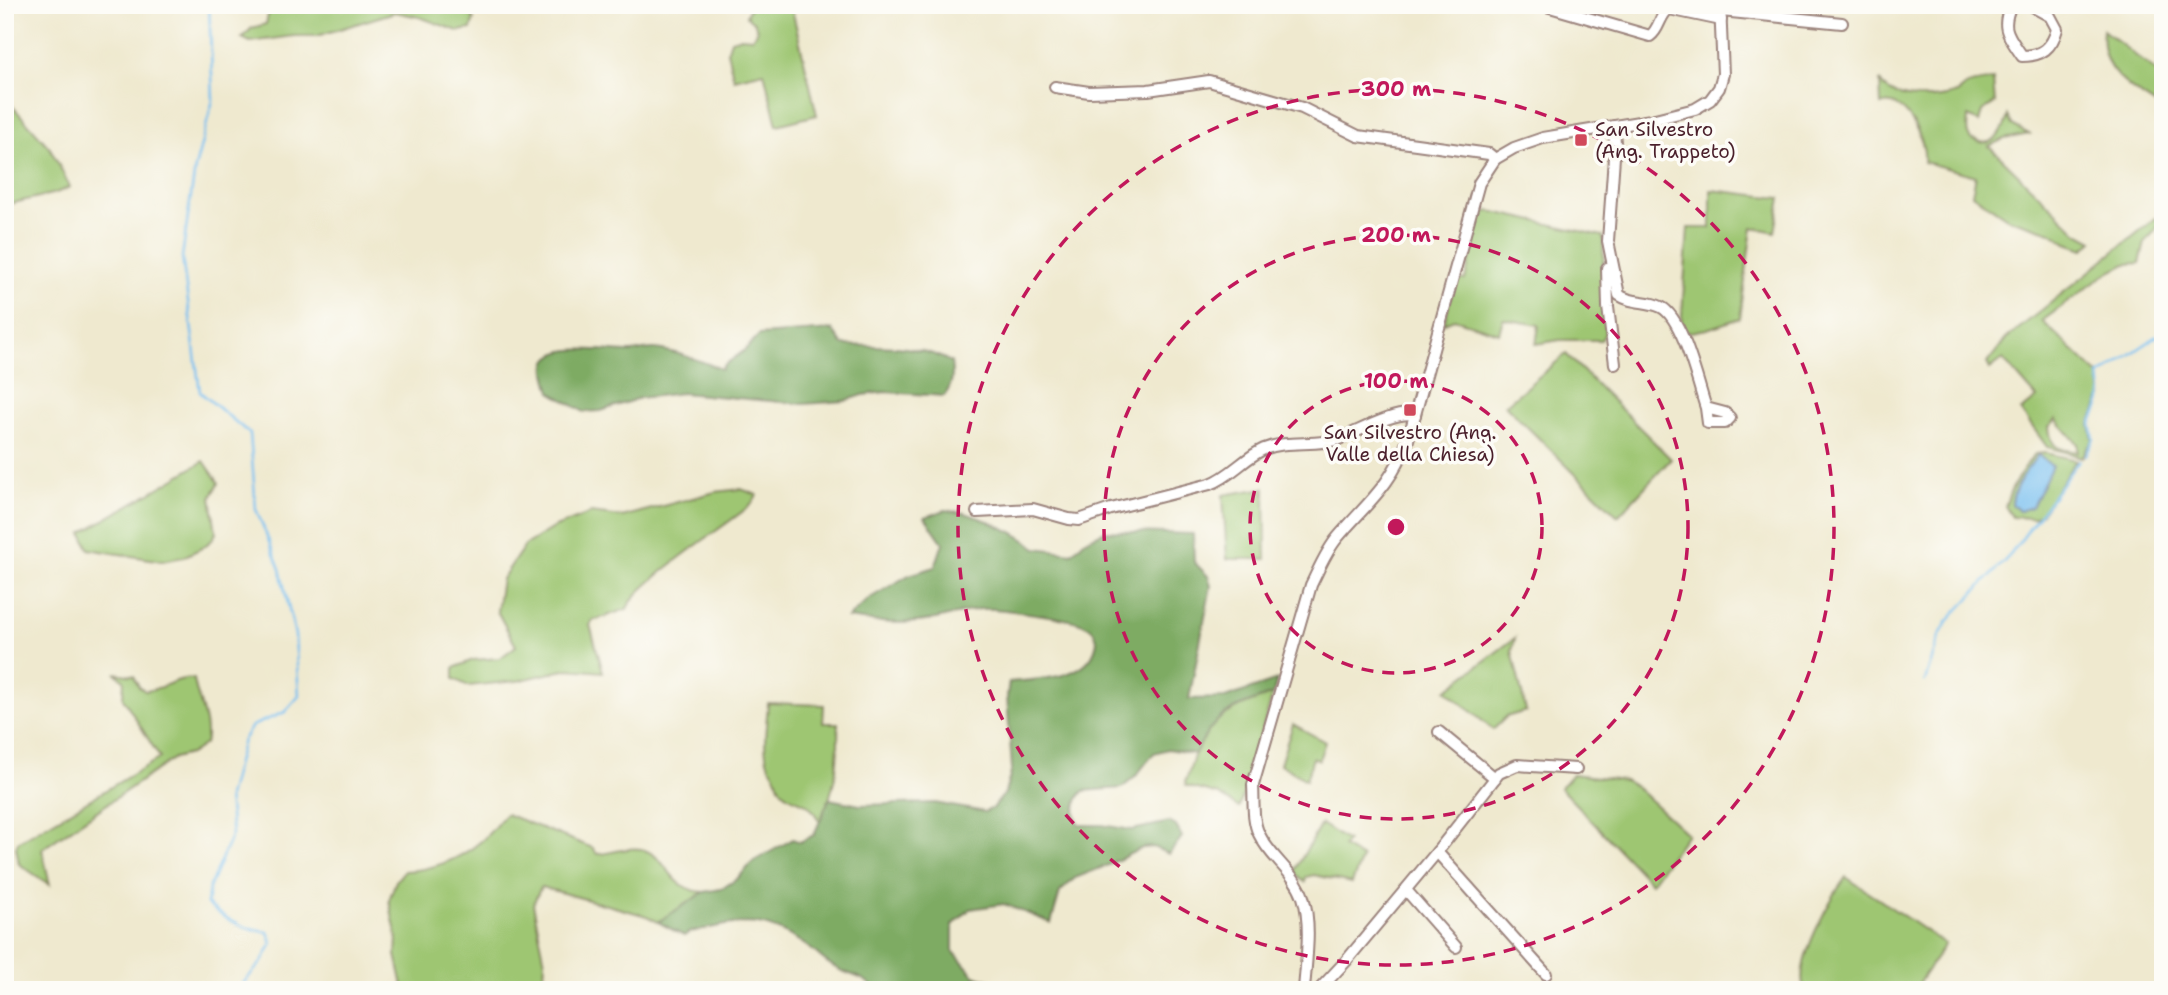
<svg xmlns="http://www.w3.org/2000/svg" width="2168" height="995" font-family="'Shantell Sans',sans-serif">
	<style>
		.green { fill: #9ec672; stroke: #74724e; stroke-width: 2; fill-rule: evenodd }
		.forest { fill: #7eab64; stroke: #646548; stroke-width: 2 }
		.water { fill: #78bff0; stroke: #616f8e; stroke-width: 2 }
		.lines { fill: none; stroke-linecap: round; stroke-linejoin: round }
		.stream { stroke: #78bff0; stroke-width: 2.5 }
		.minor-casing { stroke: #9c847d; stroke-width: 14 }
		.minor { stroke: #fff; stroke-width: 10 }
		.ring { fill: none; stroke: #c2185b; stroke-width: 3.5; stroke-dasharray: 12 9 }
		.poi-dot { fill: #d1495b; stroke: #fdfcf7; stroke-width: 2.5 }
		.labels { text-anchor: middle; dominant-baseline: central; stroke-width: 7; stroke-linejoin: round; paint-order: stroke }
		.poi-label { font-size: 19px; fill: #4a1f2b; stroke: #fdfcf7; text-anchor: start }
		.centre { fill: #c2185b; stroke: #fdfcf7; stroke-width: 3.5 }
		.ring-label { font-size: 21px; text-anchor: middle; font-weight: bold; fill: #c2185b; stroke: #fdfcf7; stroke-width: 7; stroke-linejoin: round; paint-order: stroke }
	</style>
	<rect width="100%" height="100%" fill="#fdfcf7"/>
	<filter id="ink" filterUnits="userSpaceOnUse"><feTurbulence type="fractalNoise" baseFrequency=".0143" numOctaves="2"/><feDisplacementMap in="SourceGraphic" scale="14" xChannelSelector="R" yChannelSelector="G"/><feConvolveMatrix kernelMatrix="1 2 1 2 8 2 1 2 1" color-interpolation-filters="sRGB"/></filter>
	<filter id="wash" filterUnits="userSpaceOnUse"><feTurbulence type="fractalNoise" baseFrequency=".00686" numOctaves="4" result="noise"/><feDisplacementMap in="SourceGraphic" scale="28" xChannelSelector="R" yChannelSelector="G"/><feGaussianBlur stdDeviation="1.57" result="paint"/><feColorMatrix in="noise" values="0 0 0 0 0 0 0 0 0 0 0 0 0 0 0 0 0 1.4 0 .05"/><feComposite in="paint" operator="in"/></filter>
	<g filter="url(#wash)">
		<rect width="100%" height="100%" fill="#efe9cf"/>
		<g class="green">
			<path d="M 5,5 L 9,5 L 6,99 L 50,148 L 70,187 L 56,193 L 5,205 L 5,140 L 10,137 L 11,128 L 5,122 Z"/>
			<path d="M 277,5 L 463,5 L 474,19 L 471,29 L 458,31 L 419,17 L 395,12 L 317,36 L 294,36 L 250,42 L 242,38 L 252,28 L 266,24 L 268,15 Z"/>
			<path d="M 751,5 L 791,5 L 817,115 L 777,125 L 764,72 L 734,79 L 727,52 L 731,40 L 741,37 L 752,38 L 757,31 L 755,23 L 746,16 Z"/>
			<path d="M 2103,30 L 2163,77 L 2163,110 C 2132,88 2098,74 2103,30 Z"/>
			<path d="M 1993,80 L 1995,103 L 1982,111 L 1979,122 L 1968,117 C 1968,122 1966,129 1968,134 C 1970,140 1972,140 1977,141 C 1994,148 2004,130 2008,116 L 2012,125 L 2029,134 L 2004,139 L 1989,146 L 2078,233 L 2093,241 L 2084,249 L 2067,243 L 2051,232 L 2007,218 L 1972,194 L 1976,176 L 1924,162 C 1927,141 1905,95 1881,105 L 1880,81 C 1892,103 1937,100 1957,93 C 1961,91 1963,88 1966,86 C 1973,82 1985,82 1993,80 Z"/>
			<path d="M 1711,190 L 1781,198 L 1775,232 L 1752,227 L 1740,318 L 1707,329 L 1685,333 L 1681,328 L 1688,228 L 1711,228 Z"/>
			<path d="M 1490,211 L 1603,236 L 1605,334 L 1601,340 L 1560,340 L 1536,344 L 1539,325 L 1503,319 L 1499,333 L 1454,319 L 1444,323 L 1456,279 L 1465,280 L 1481,214 Z"/>
			<path d="M 2163,212 L 2163,220 L 2145,243 L 2140,263 L 2126,264 L 2106,274 L 2042,321 L 2098,374 L 2100,380 L 2102,396 L 2090,424 L 2093,440 L 2082,457 L 2047,447 L 2021,411 L 2037,398 L 2003,359 L 1990,369 L 1987,363 L 2006,339 ZM 2056,419 L 2078,444 L 2078,452 C 2058,449 2051,449 2049,427 Z"/>
			<path d="M 1566,354 L 1671,459 L 1618,516 L 1505,405 Z"/>
			<path d="M 2045,453 L 2076,460 L 2041,514 L 2033,518 L 2012,517 L 2005,506 C 2012,485 2021,470 2035,454 Z"/>
			<path d="M 204,461 L 219,483 L 211,497 L 216,533 L 212,540 L 202,548 L 183,557 L 162,561 L 89,549 L 82,533 Z"/>
			<path d="M 1265,488 L 1266,559 L 1227,559 L 1223,495 Z"/>
			<path d="M 741,489 L 757,495 L 751,505 C 727,525 634,585 627,609 L 592,621 L 590,625 L 603,672 L 568,669 L 517,681 L 468,686 L 454,679 L 454,668 L 473,660 L 500,658 L 516,646 L 497,611 L 502,579 L 525,545 L 553,528 L 591,513 L 622,517 L 715,492 Z"/>
			<path d="M 1515,638 L 1512,651 L 1526,711 L 1506,717 L 1493,730 L 1446,690 Z"/>
			<path d="M 115,673 L 134,676 L 139,687 L 145,691 C 162,690 178,676 194,679 C 197,700 210,722 205,744 L 190,754 L 174,758 L 42,849 L 50,885 L 19,864 L 16,847 L 18,842 L 160,758 L 123,698 L 124,680 Z"/>
			<path d="M 1273,694 L 1239,808 L 1219,795 L 1186,786 L 1185,782 C 1189,773 1191,765 1194,756 C 1208,716 1237,707 1273,694 Z"/>
			<path d="M 768,703 L 824,705 L 823,723 L 838,723 C 839,760 836,788 820,822 C 806,798 808,807 787,795 C 779,790 779,786 776,777 C 774,772 770,768 768,763 C 762,745 767,722 768,703 Z"/>
			<path d="M 1293,724 L 1325,742 L 1319,760 L 1313,758 L 1306,780 L 1280,764 Z"/>
			<path d="M 1572,774 L 1624,780 L 1636,787 L 1687,834 L 1651,883 L 1560,788 Z"/>
			<path d="M 506,814 L 593,848 L 597,854 C 613,854 626,846 641,849 C 670,856 667,890 704,892 L 658,922 L 647,916 L 541,887 L 533,904 L 545,962 L 543,990 L 404,990 L 396,955 L 397,938 L 389,900 L 396,881 L 404,871 C 431,870 459,860 480,842 C 489,835 497,823 506,814 Z"/>
			<path d="M 1321,824 L 1347,841 L 1343,847 L 1362,858 L 1352,883 L 1314,875 L 1306,877 L 1305,882 L 1294,872 Z"/>
			<path d="M 1846,877 L 1945,944 L 1914,990 L 1812,990 L 1803,985 C 1797,958 1830,899 1846,877 Z"/>
		</g>
		<g class="forest">
			<path d="M 832,330 L 843,345 C 881,347 917,343 951,362 C 953,376 953,385 944,396 L 885,392 L 863,395 L 845,401 L 803,404 L 682,393 L 640,398 L 601,411 L 584,412 L 551,392 C 549,384 543,368 547,361 C 557,342 610,352 629,352 C 638,352 646,348 655,349 C 679,352 700,361 722,369 L 723,366 L 745,350 L 759,335 Z"/>
			<path d="M 945,510 L 965,513 L 988,521 L 1014,533 L 1037,548 L 1072,553 L 1085,540 L 1105,531 L 1193,534 L 1194,562 L 1208,576 L 1211,586 L 1189,699 L 1225,698 L 1277,680 L 1273,694 C 1229,710 1217,711 1195,754 L 1168,749 L 1154,753 L 1135,777 L 1122,788 L 1083,791 C 1074,802 1073,813 1079,825 L 1102,825 L 1132,830 L 1169,822 L 1176,826 L 1182,837 L 1169,854 L 1153,847 L 1142,848 L 1108,865 L 1075,878 L 1060,892 L 1051,923 L 1004,904 L 970,909 L 953,925 L 953,951 L 974,975 L 1016,990 L 875,990 C 866,976 847,975 834,967 C 824,961 817,953 808,947 C 762,915 743,921 691,932 L 684,936 L 658,922 L 704,892 L 721,889 L 737,879 L 754,861 L 793,839 L 800,842 L 814,835 L 829,799 L 860,805 L 935,803 L 985,812 L 993,808 L 1005,793 L 1012,769 L 1007,696 L 1009,682 C 1037,679 1088,680 1096,646 C 1099,637 1094,629 1085,625 C 1072,618 994,607 980,609 C 959,612 939,620 917,622 C 893,624 872,622 848,618 L 867,600 L 909,575 L 935,567 L 943,543 L 925,517 Z"/>
		</g>
		<path class="water" d="M 2038,455 L 2052,466 L 2032,507 L 2019,511 L 2012,504 C 2013,487 2027,469 2038,455 Z"/>
		<g class="lines">
			<g class="stream">
				<path d="M 209,5 L 213,100 L 195,168 L 182,257 L 200,392 L 250,434 L 256,509 L 280,569 L 295,635 L 299,696 L 285,712 L 252,726 L 243,740 L 228,797 L 232,834 L 209,888 L 207,904 C 226,920 243,929 268,932 L 272,943 L 262,962 L 237,990"/>
				<path d="M 2086,455 L 2094,439 L 2091,424 C 2099,404 2106,398 2099,376 L 2163,332"/>
				<path d="M 1925,681 L 1939,637 L 1947,622 L 2011,554 L 2079,460"/>
			</g>
		</g>
	</g>
	<g filter="url(#ink)">
		<g class="lines">
			<g class="minor-casing">
				<g id="minor">
					<path d="M 1543,5 L 1650,36 C 1660,29 1659,15 1669,9 L 1721,20"/>
					<path d="M 2011,5 C 2000,29 2009,36 2022,56 C 2042,56 2052,48 2057,29 L 2050,16 L 2030,5"/>
					<path d="M 1721,11 L 1842,23"/>
					<path d="M 1055,87 L 1089,92 L 1148,90 L 1209,81 L 1302,108 L 1358,136 L 1489,154 L 1495,159"/>
					<path d="M 1614,126 L 1615,143 L 1608,241 L 1619,295 C 1632,304 1647,300 1661,307 C 1683,318 1698,384 1706,408 L 1725,413 L 1730,418 L 1725,423 L 1708,423 L 1706,408"/>
					<path d="M 1607,268 L 1608,307 L 1615,364"/>
					<path d="M 977,512 L 1033,509 L 1069,519 L 1079,520 L 1111,509 L 1210,484 C 1230,477 1244,458 1264,449 C 1288,439 1315,447 1339,439 C 1358,432 1395,410 1415,415"/>
					<path d="M 1439,732 L 1495,778"/>
					<path d="M 1437,852 L 1546,974"/>
					<path d="M 1406,890 L 1456,947"/>
					<path d="M 1304,990 C 1306,961 1312,925 1303,897 C 1295,872 1270,858 1259,834 C 1252,820 1254,801 1253,785 L 1311,585 C 1319,569 1326,551 1338,537 C 1368,502 1391,486 1408,440 L 1479,183 L 1495,159 L 1514,148 L 1543,138 L 1651,120 L 1695,109 L 1710,100 L 1719,88 L 1723,74 L 1720,5"/>
					<path d="M 1319,990 L 1346,961 L 1437,852 L 1499,773 L 1517,765 L 1576,769"/>
				</g>
			</g>
			<use href="#minor" class="minor"/>
		</g>
	</g>
	<g class="ring">
		<circle cx="1396" cy="527" r="146"/>
		<circle cx="1396" cy="527" r="292"/>
		<circle cx="1396" cy="527" r="438"/>
	</g>
	<g class="poi-dot">
		<rect x="1574" y="133" width="14" height="14" rx="3.5"/>
		<rect x="1403" y="403" width="14" height="14" rx="3.5"/>
	</g>
	<g class="labels">
		<g class="poi-label">
			<text x="1595" y="129">San Silvestro<tspan x="1595" dy="22">(Ang. Trappeto)</tspan></text>
			<text x="1410" y="432" text-anchor="middle">San Silvestro (Ang.<tspan x="1410" dy="22">Valle della Chiesa)</tspan></text>
		</g>
	</g>
	<circle cx="1396" cy="527" r="10" class="centre"/>
	<g class="ring-label">
		<text x="1396" y="96">300 m</text>
		<text x="1396" y="242">200 m</text>
		<text x="1396" y="388">100 m</text>
	</g>
	<rect width="2168" height="995" fill="none" stroke="#fdfcf7" stroke-width="28"/>
</svg>
